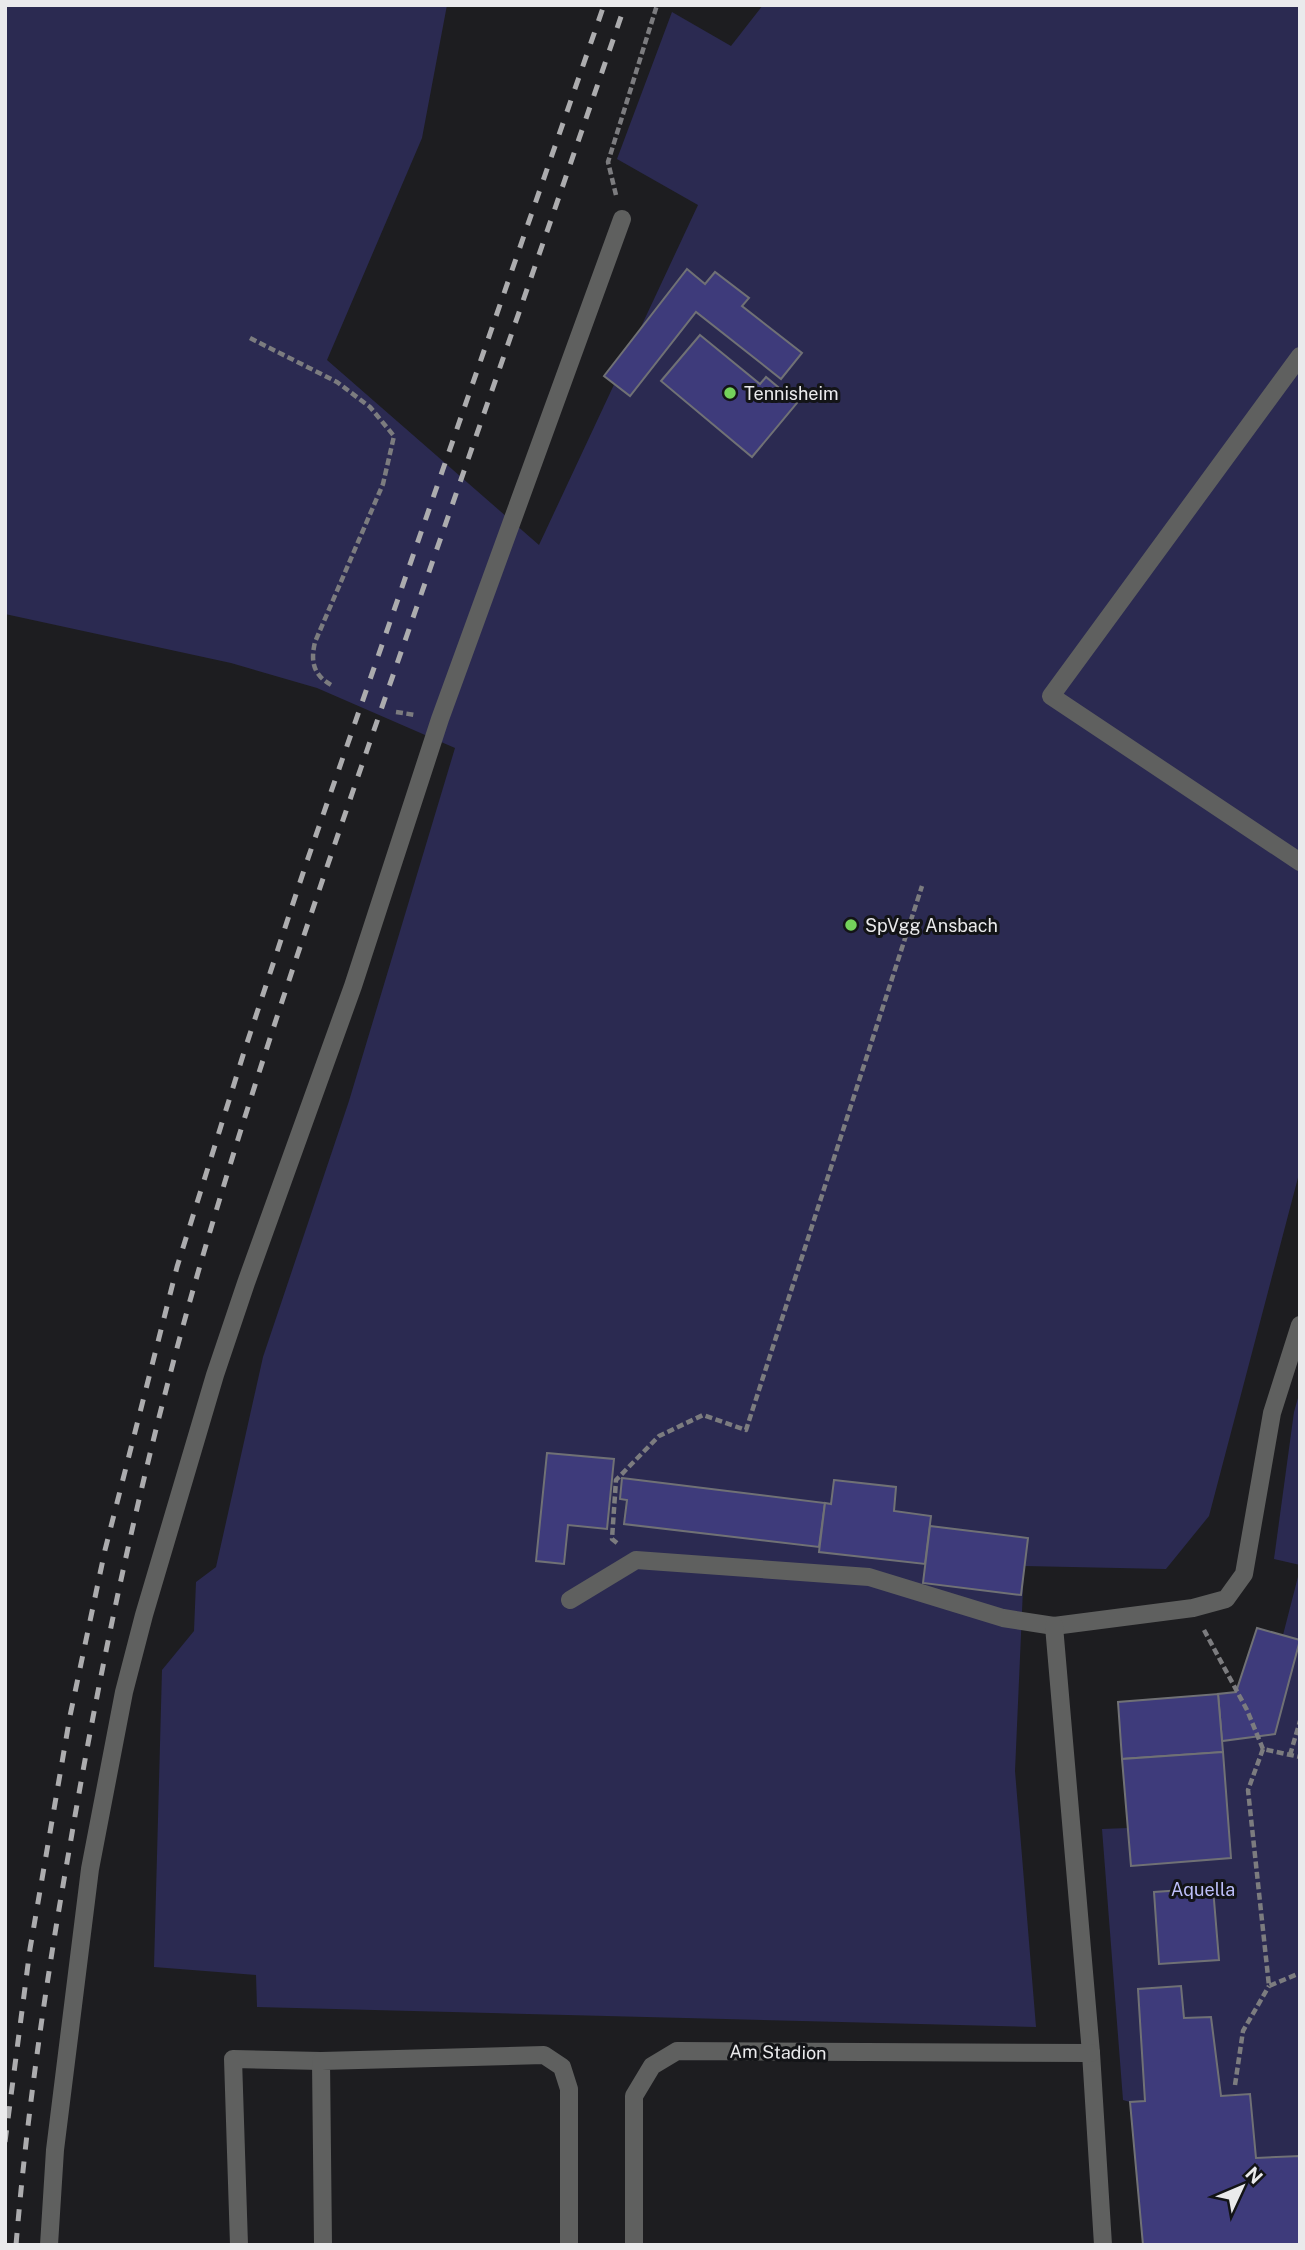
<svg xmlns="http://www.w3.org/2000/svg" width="1305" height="2250" font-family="'Public Sans',sans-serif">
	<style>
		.green { fill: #2b2a51 }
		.building { fill: #3e3b7b; stroke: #707175; stroke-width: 2 }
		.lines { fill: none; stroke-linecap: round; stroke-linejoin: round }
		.path { stroke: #7c7c7f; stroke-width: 4.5; stroke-dasharray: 7 3.5; stroke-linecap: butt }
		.service { stroke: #5f605f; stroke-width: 18 }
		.minor { stroke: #5f605f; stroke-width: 18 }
		.rail { stroke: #acacae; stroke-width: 5; stroke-dasharray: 12 12; stroke-linecap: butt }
		.poi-dot { fill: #74d25b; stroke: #131417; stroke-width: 2.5 }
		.labels { text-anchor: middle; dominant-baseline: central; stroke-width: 6; stroke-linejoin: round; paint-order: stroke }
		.poi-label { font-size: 18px; fill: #eaeaec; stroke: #131417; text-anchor: start }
		.park-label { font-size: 18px; fill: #bdbff9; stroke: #131417 }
		.street-label { font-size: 18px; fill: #eaeaec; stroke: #131417 }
	</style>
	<rect width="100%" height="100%" fill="#1d1d20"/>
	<g class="green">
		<path d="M 5,5 L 447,5 L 422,138 L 327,360 L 539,545 L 698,205 L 617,159 L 672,12 L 731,46 L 763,5 L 1300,5 L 1300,1170 L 1209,1516 L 1166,1569 L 1024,1566 L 1015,1771 L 1036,2027 L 257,2007 L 256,1975 L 154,1967 L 162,1670 L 194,1631 L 196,1582 L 216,1567 L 263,1357 L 349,1101 L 455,748 L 317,688 L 231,663 L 5,614 Z"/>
		<path d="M 1300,1391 L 1300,1565 L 1274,1559 L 1294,1412 Z"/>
		<path d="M 1300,1569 L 1300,2245 L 1143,2245 L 1130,2102 L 1123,2100 L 1102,1829 L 1128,1828 L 1122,1759 L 1222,1751 L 1222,1741 L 1236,1692 L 1283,1635 Z"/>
	</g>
	<g class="building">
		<path d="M 687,269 L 705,284 L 715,272 L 749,298 L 742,306 L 802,353 L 781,379 L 696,312 L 630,396 L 604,376 Z"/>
		<path d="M 700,335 L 760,384 L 766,377 L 797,403 L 752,457 L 661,381 Z"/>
		<path d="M 547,1453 L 614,1459 L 607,1529 L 568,1525 L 564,1564 L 536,1561 Z"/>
		<path d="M 622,1478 L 825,1503 L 819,1547 L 624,1524 L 627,1500 L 620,1499 Z"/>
		<path d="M 834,1480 L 896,1487 L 894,1511 L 931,1516 L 925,1564 L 819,1552 L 825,1503 L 831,1504 Z"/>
		<path d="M 930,1526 L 1028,1538 L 1021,1595 L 923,1583 Z"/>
		<path d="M 1257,1628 L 1300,1640 L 1275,1734 L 1222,1741 L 1218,1694 L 1236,1692 Z"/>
		<path d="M 1218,1694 L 1223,1752 L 1122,1759 L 1118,1702 Z"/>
		<path d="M 1223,1752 L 1231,1858 L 1131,1866 L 1122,1759 Z"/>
		<path d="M 1213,1888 L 1219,1960 L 1159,1964 L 1154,1892 Z"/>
		<path d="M 1181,1986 L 1184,2018 L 1211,2017 L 1221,2096 L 1250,2094 L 1256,2158 L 1300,2156 L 1300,2245 L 1143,2245 L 1130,2102 L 1145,2101 L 1138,1989 Z"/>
	</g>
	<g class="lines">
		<g class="path">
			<path d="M 616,195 L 608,162 L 657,5"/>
			<path d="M 250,338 L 337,382 L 370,407 L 394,436 L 383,484 L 315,642 C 310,663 314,676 333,686"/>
			<path d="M 396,712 L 415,715"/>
			<path d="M 617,1543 L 612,1539 L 616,1480 L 659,1436 L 703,1415 L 746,1430 L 922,886"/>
			<path d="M 1204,1630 L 1247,1710 L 1263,1749 L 1300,1757"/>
			<path d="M 1263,1749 L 1248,1790 L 1269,1986 L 1300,1973"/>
			<path d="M 1290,1755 L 1300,1721"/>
			<path d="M 1235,2085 L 1243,2031 L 1269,1986"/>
		</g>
		<g class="service">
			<path d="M 1300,356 L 1051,696 L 1300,862"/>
			<path d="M 570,1600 L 636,1560 L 869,1577 L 1003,1618 L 1054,1626 L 1193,1608 L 1226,1599 L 1244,1574 L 1272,1413 L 1300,1325"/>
			<path d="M 1054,1626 L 1091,2053 L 1103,2245"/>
			<path d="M 49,2245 L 55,2150 L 90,1869 L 124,1692 L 144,1615 L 215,1375 L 246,1283 L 353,986 L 440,719 L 622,219"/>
			<path d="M 239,2245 L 233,2059 L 321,2061"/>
			<path d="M 323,2245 L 321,2061 L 544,2055 L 562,2067 L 569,2089 L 569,2245"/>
		</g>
		<path class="minor" d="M 634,2245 L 634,2096 L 652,2066 L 677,2051 L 1091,2053"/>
		<g class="rail">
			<path d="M 5,2142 L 30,1949 L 70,1716 L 105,1550 L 177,1267 L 245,1049 L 306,864 L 604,5"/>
			<path d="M 16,2245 C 27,2113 46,1981 69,1851 C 102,1655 144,1460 199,1269 C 261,1055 334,845 407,635 C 480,425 553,215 625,5"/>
		</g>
	</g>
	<g class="poi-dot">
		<circle cx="730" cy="393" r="7"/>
		<circle cx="851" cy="925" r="7"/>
	</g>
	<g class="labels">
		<g class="poi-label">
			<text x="744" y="393">Tennisheim</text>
			<text x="865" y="925">SpVgg Ansbach</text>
		</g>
		<g class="park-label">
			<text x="1203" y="1889">Aquella</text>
		</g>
		<g class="street-label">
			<text transform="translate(778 2052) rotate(1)">Am Stadion</text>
		</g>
	</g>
	<rect width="1305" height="2250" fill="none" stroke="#eaeaec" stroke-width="14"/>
	<g transform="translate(1242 2187) rotate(46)" stroke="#131417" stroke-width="5" paint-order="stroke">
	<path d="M0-5L12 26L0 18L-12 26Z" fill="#eaeaec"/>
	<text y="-10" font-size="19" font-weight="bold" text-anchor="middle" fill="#eaeaec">N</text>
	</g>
</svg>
